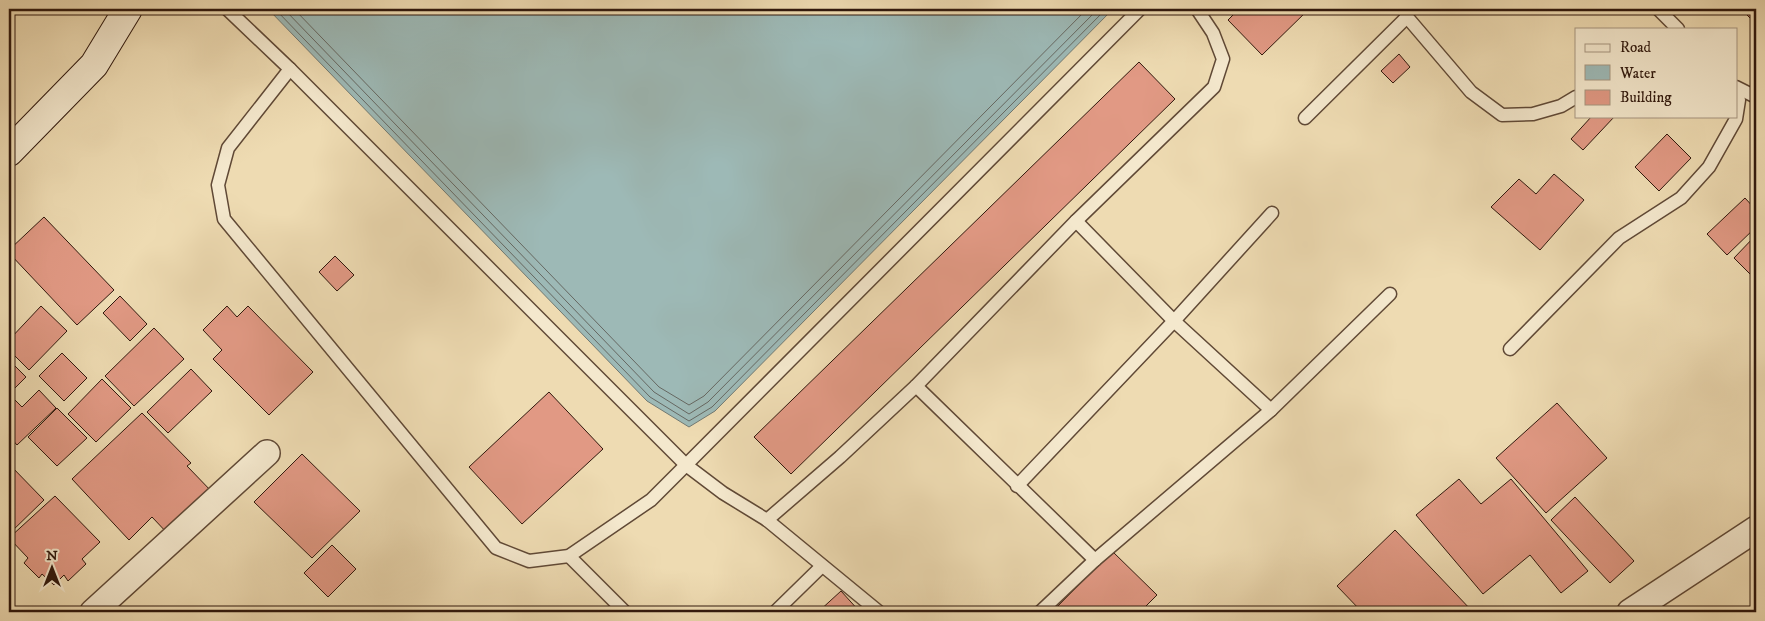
<svg xmlns="http://www.w3.org/2000/svg" width="1765" height="621" font-family="'IM FELL DW Pica',serif">
	<style>
		.water { fill: #9db9b6; stroke: #717972 }
		.lines { fill: none; stroke-linecap: round; stroke-linejoin: round }
		.shore { stroke: #666862; stroke-width: 1 }
		.building { fill: #e19984; stroke: #30180d }
		.lane-casing { stroke: #604936; stroke-width: 15 }
		.street-casing { stroke: #604936; stroke-width: 28 }
		.secondary-casing { stroke: #30180d; stroke-width: 30 }
		.lane { stroke: #f4e8cd; stroke-width: 12 }
		.street { stroke: #f4e8cd; stroke-width: 25 }
		.secondary { stroke: #f4e8cd; stroke-width: 28 }
	</style>
	<rect width="100%" height="100%" fill="#eedbb2"/>
	<filter id="stains"><feTurbulence type="fractalNoise" baseFrequency=".004" numOctaves="4"/><feColorMatrix values="0 0 0 0 .2 0 0 0 0 .09 0 0 0 0 .02 0 0 0 .5 -.17"/></filter>
	<radialGradient id="worn" r=".72"><stop offset=".6" stop-color="#630" stop-opacity="0"/><stop offset="1" stop-color="#630" stop-opacity=".3"/></radialGradient>
	<path class="water" d="M 268,9 L 1113,9 L 715,411 L 689,427 L 647,401 Z"/>
	<g class="lines">
		<g class="shore">
			<path d="M 275,9 L 650,397 L 689,421 L 712,407 L 1106,9"/>
			<path d="M 284,9 L 654,392 L 689,414 L 708,402 L 1098,9"/>
			<path d="M 294,9 L 659,387 L 689,405 L 704,396 L 1087,9"/>
		</g>
	</g>
	<g class="building">
		<path d="M 1239,9 L 1309,9 L 1262,55 L 1228,20 Z"/>
		<path d="M 1741,9 L 1756,9 L 1756,24 Z"/>
		<path d="M 1399,54 L 1410,67 L 1393,83 L 1381,71 Z"/>
		<path d="M 1139,62 L 1175,99 L 791,474 L 754,437 Z"/>
		<path d="M 1592,116 L 1615,116 L 1583,150 L 1571,139 Z"/>
		<path d="M 1667,134 L 1691,158 L 1659,191 L 1635,167 Z"/>
		<path d="M 1554,174 L 1584,200 L 1540,250 L 1491,207 L 1519,179 L 1536,194 Z"/>
		<path d="M 1745,198 L 1756,210 L 1756,227 L 1727,255 L 1707,234 Z"/>
		<path d="M 44,217 L 114,290 L 77,325 L 9,253 L 9,250 Z"/>
		<path d="M 1756,235 L 1756,274 L 1753,277 L 1734,258 Z"/>
		<path d="M 335,256 L 354,275 L 337,291 L 319,272 Z"/>
		<path d="M 120,296 L 147,324 L 130,341 L 103,313 Z"/>
		<path d="M 41,306 L 67,331 L 29,370 L 9,350 L 9,340 Z"/>
		<path d="M 227,306 L 237,317 L 248,306 L 313,372 L 269,415 L 213,359 L 222,350 L 203,330 Z"/>
		<path d="M 154,328 L 184,359 L 134,406 L 105,376 Z"/>
		<path d="M 62,353 L 87,378 L 64,401 L 39,376 Z"/>
		<path d="M 9,360 L 26,377 L 9,394 L 22,407 L 39,390 L 56,408 L 17,445 L 9,436 Z"/>
		<path d="M 191,369 L 212,391 L 168,433 L 147,412 Z"/>
		<path d="M 102,379 L 131,408 L 96,442 L 68,414 Z"/>
		<path d="M 549,392 L 603,449 L 522,524 L 469,467 Z"/>
		<path d="M 1557,403 L 1607,458 L 1546,513 L 1496,458 Z"/>
		<path d="M 57,408 L 87,438 L 57,466 L 28,437 Z"/>
		<path d="M 142,413 L 191,463 L 187,466 L 214,494 L 170,536 L 152,517 L 129,540 L 72,479 Z"/>
		<path d="M 302,454 L 360,511 L 312,558 L 254,502 Z"/>
		<path d="M 9,464 L 44,500 L 9,534 Z"/>
		<path d="M 1459,479 L 1481,504 L 1511,479 L 1588,571 L 1561,593 L 1530,555 L 1483,594 L 1416,515 Z"/>
		<path d="M 55,496 L 100,542 L 82,559 L 86,564 L 68,581 L 64,575 L 54,585 L 42,574 L 39,578 L 24,563 L 28,558 L 9,538 Z"/>
		<path d="M 1575,497 L 1634,561 L 1610,583 L 1551,520 Z"/>
		<path d="M 1395,530 L 1473,612 L 1362,612 L 1337,586 Z"/>
		<path d="M 332,545 L 356,569 L 328,597 L 304,573 Z"/>
		<path d="M 1112,551 L 1157,595 L 1140,612 L 1052,612 Z"/>
		<path d="M 841,591 L 860,612 L 818,612 Z"/>
	</g>
	<g class="lines">
		<g class="lane-casing">
			<g id="lane">
				<path d="M 227,9 L 290,69 L 686,465 L 1140,9"/>
				<path d="M 1404,9 L 1407,17 L 1471,92 L 1502,115 L 1533,114 L 1561,106 L 1576,97"/>
				<path d="M 1658,9 L 1678,29"/>
				<path d="M 290,69 L 228,148 L 218,185 L 224,219 L 496,548 L 529,561 L 569,556 L 651,500 L 686,465 L 723,493 L 767,520 L 879,612"/>
				<path d="M 1736,87 L 1756,97"/>
				<path d="M 1305,118 L 1407,17"/>
				<path d="M 1076,221 L 1174,321 L 1271,410"/>
				<path d="M 1510,349 L 1619,238 L 1681,198 L 1709,167 L 1736,119 L 1739,100 L 1736,93"/>
				<path d="M 916,386 L 1095,560"/>
				<path d="M 1017,486 L 1174,321 L 1272,213"/>
				<path d="M 767,520 L 840,457 L 916,386 L 1076,221 L 1214,87 L 1223,59 L 1213,33 L 1197,9"/>
				<path d="M 569,556 L 625,612"/>
				<path d="M 775,612 L 822,566"/>
				<path d="M 1040,612 L 1095,560 L 1271,410 L 1390,294"/>
			</g>
		</g>
		<g class="street-casing">
			<g id="street">
				<path d="M 93,612 L 267,453"/>
				<path d="M 1630,612 L 1756,529"/>
			</g>
		</g>
		<g class="secondary-casing">
			<path id="secondary" d="M 9,152 L 94,65 L 128,9"/>
		</g>
		<use href="#lane" class="lane"/>
		<use href="#street" class="street"/>
		<use href="#secondary" class="secondary"/>
	</g>
	<rect width="1765" height="621" fill="none" stroke="#eedbb2" stroke-width="30"/>
	<rect x="10" y="10" width="1745" height="601" fill="none" stroke="#30180d" stroke-width="2.5"/>
	<rect x="15" y="15" width="1735" height="591" fill="none" stroke="#30180d"/>
	<rect x="1575" y="28" width="162" height="90" fill="#f4e8cd" stroke="#a69580"/>
	<rect x="1585" y="44" width="25" height="8" fill="#f4e8cd" stroke="#a69580"/>
	<text x="1620" y="52" font-size="15" fill="#30180d">Road</text>
	<rect x="1585" y="65" width="25" height="15" fill="#9db9b6" stroke="#a69580"/>
	<text x="1620" y="78" font-size="15" fill="#30180d">Water</text>
	<rect x="1585" y="90" width="25" height="15" fill="#e19984" stroke="#a69580"/>
	<text x="1620" y="102" font-size="15" fill="#30180d">Building</text>
	<g transform="translate(52 568)" stroke="#f4e8cd" stroke-width="4" paint-order="stroke">
	<path d="M0-4L9 19L0 12L-9 19Z" fill="#30180d"/>
	<text y="-8" font-size="14" font-weight="bold" text-anchor="middle" fill="#30180d">N</text>
	</g>
	<rect width="100%" height="100%" filter="url(#stains)"/>
	<rect width="100%" height="100%" fill="url(#worn)"/>
</svg>
